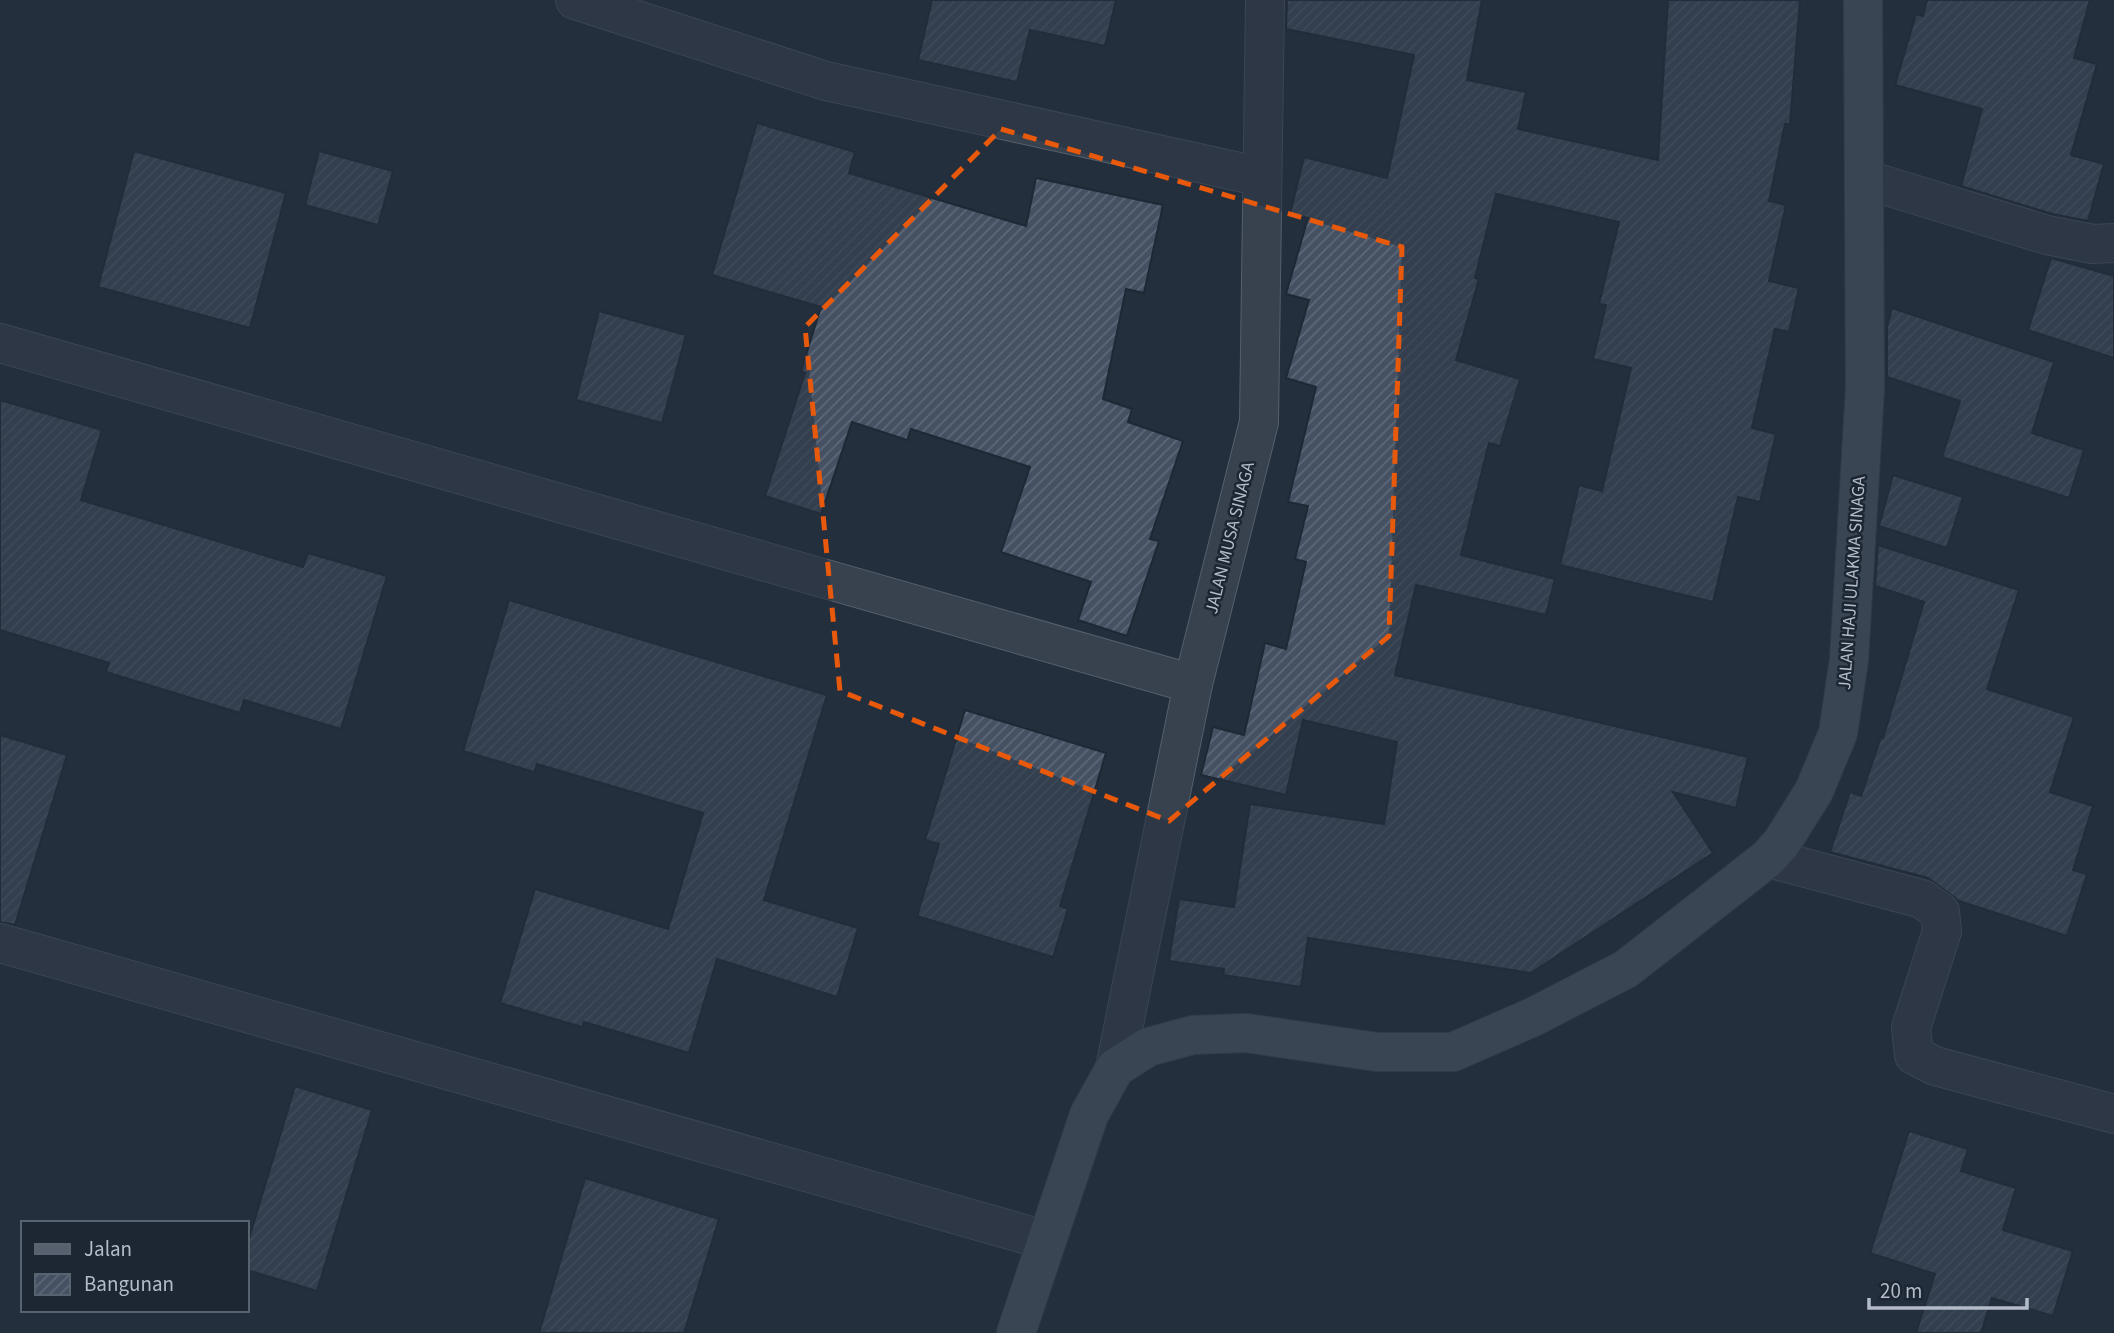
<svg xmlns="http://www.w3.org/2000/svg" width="2114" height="1333" font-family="'Source Sans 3',sans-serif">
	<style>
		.building { fill: url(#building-hatch); stroke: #1f2835; stroke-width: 2 }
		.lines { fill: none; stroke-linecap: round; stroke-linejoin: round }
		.street-casing { stroke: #565f6c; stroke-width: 40 }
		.primary-casing { stroke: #414a57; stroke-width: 40 }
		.street { stroke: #38414e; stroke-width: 38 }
		.primary { stroke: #56606e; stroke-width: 38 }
		.marked { fill: none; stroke: #e8590c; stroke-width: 5; stroke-dasharray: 14 9; stroke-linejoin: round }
		.labels { text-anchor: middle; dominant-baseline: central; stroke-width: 5; stroke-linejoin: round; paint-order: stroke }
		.street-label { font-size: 18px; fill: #b4bcc9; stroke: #1d2633 }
	</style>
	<defs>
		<pattern id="building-hatch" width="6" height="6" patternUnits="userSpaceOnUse" patternTransform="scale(1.75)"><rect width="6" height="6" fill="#455162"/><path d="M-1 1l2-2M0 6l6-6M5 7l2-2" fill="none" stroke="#5d6877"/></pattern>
	</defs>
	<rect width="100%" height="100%" fill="#242f3e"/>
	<g class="building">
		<path d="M 932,0 L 1116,0 L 1105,46 L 1030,30 L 1017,82 L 918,60 Z"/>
		<path d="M 1287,0 L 1482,0 L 1467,80 L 1526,92 L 1518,129 L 1658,160 L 1668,0 L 1800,0 L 1790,124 L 1785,124 L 1769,201 L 1786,205 L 1769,281 L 1799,288 L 1789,332 L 1775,329 L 1752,428 L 1776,434 L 1760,502 L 1738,497 L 1713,602 L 1560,565 L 1579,485 L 1602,491 L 1631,368 L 1593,359 L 1606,305 L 1599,304 L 1619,222 L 1496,194 L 1475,278 L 1479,279 L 1456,360 L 1520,379 L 1500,446 L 1489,443 L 1461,555 L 1555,579 L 1546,615 L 1416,585 L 1395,675 L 1748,757 L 1736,808 L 1673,792 L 1713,853 L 1531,973 L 1308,938 L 1301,987 L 1223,975 L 1224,969 L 1169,961 L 1179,899 L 1234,907 L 1250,804 L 1384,824 L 1397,742 L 1303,720 L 1286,795 L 1201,775 L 1213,727 L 1244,735 L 1265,643 L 1286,649 L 1306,562 L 1295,559 L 1308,506 L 1288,502 L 1316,387 L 1286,378 L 1309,300 L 1286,294 L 1308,218 L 1290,214 L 1304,157 L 1387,178 L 1414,55 L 1286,29 Z"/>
		<path d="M 1927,0 L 2090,0 L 2074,58 L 2097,64 L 2071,155 L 2104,164 L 2088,221 L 2052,214 L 1961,186 L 1982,109 L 1895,85 L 1916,14 L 1923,16 Z"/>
		<path d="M 757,123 L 855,152 L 849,173 L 1026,226 L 1036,178 L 1163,205 L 1144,293 L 1126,289 L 1103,399 L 1132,409 L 1128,422 L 1183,441 L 1150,539 L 1159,541 L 1127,636 L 1078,620 L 1091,582 L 1001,552 L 1030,467 L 911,429 L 907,440 L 852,422 L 821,514 L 765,496 L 805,373 L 801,371 L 821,307 L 712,275 Z"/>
		<path d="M 134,151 L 286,193 L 250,328 L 98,287 Z"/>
		<path d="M 319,151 L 393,171 L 378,225 L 305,205 Z"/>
		<path d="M 2051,258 L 2114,276 L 2114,358 L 2028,330 Z"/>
		<path d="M 1892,308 L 2054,362 L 2032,433 L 2084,450 L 2069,498 L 1942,457 L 1960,401 L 1887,377 L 1887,327 Z"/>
		<path d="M 599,311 L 686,335 L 662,423 L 576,400 Z"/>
		<path d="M 0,400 L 102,430 L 81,500 L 303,567 L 308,553 L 387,576 L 341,729 L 244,700 L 240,713 L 106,672 L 109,663 L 0,630 Z"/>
		<path d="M 1893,475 L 1963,497 L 1947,548 L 1879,526 Z"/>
		<path d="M 1878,545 L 2019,590 L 1987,689 L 2074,717 L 2050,792 L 2093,806 L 2073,870 L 2087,874 L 2067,936 L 1959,901 L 1928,878 L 1830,852 L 1850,792 L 1861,796 L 1881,737 L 1883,738 L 1924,602 L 1875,586 Z"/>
		<path d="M 509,600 L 827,695 L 764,900 L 858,928 L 837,997 L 717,959 L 689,1053 L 584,1022 L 582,1027 L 500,1003 L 535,889 L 668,929 L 703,813 L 537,764 L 534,772 L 463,751 Z"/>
		<path d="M 965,710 L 1106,753 L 1060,906 L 1068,909 L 1053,957 L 917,916 L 939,844 L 925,840 Z"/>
		<path d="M 0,735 L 67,755 L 15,925 L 0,922 Z"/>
		<path d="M 295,1086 L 372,1110 L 317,1291 L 247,1270 L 247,1245 Z"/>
		<path d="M 1909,1131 L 1968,1149 L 1961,1171 L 2016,1188 L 2003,1230 L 2073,1251 L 2053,1316 L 1992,1298 L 1981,1333 L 1916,1333 L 1935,1274 L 1870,1253 Z"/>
		<path d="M 585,1178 L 719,1219 L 684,1333 L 539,1333 Z"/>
	</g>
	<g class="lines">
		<g class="street-casing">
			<g id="street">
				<path d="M 575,0 L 826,81 L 1262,177"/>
				<path d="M 1864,179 L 2047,235 L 2093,244 L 2114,243"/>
				<path d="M 0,343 L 1193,684"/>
				<path d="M 1768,858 L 1922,899 L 1940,912 L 1942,931 L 1911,1028 L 1914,1055 L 1935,1066 L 2114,1114"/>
				<path d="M 0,943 L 1045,1240"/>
				<path d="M 1115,1068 L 1193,684 L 1259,422 L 1265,0"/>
			</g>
		</g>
		<g class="primary-casing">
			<path id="primary" d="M 1016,1333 L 1089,1115 L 1115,1068 L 1148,1047 L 1193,1035 L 1246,1033 L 1377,1052 L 1453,1052 L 1533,1017 L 1626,969 L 1768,858 L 1782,842 L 1814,791 L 1838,733 L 1849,660 L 1865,388 L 1863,0"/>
		</g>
		<use href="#street" class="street"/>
		<use href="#primary" class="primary"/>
	</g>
	<path d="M0 0H2114V1333H0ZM 1001,129 L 1402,247 L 1389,636 L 1169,821 L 840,691 L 805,327 Z" fill="#242f3e" fill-opacity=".55" fill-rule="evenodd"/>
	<path class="marked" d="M 1001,129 L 1402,247 L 1389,636 L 1169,821 L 840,691 L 805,327 Z"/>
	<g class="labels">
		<g class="street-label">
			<text transform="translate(1230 538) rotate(-76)">JALAN MUSA SINAGA</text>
			<text transform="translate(1852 583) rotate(-86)">JALAN HAJI ULAKMA SINAGA</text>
		</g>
	</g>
	<rect x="21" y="1221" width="228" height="91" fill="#1d2633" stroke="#59626f" stroke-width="2"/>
	<rect x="35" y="1244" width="35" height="10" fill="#56606e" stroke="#59626f" stroke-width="2"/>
	<text x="84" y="1256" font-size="21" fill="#b4bcc9">Jalan</text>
	<rect x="35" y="1274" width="35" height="21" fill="url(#building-hatch)" stroke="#59626f" stroke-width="2"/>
	<text x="84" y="1291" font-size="21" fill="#b4bcc9">Bangunan</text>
	<path d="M1869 1298v10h158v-10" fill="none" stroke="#b4bcc9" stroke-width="3.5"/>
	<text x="1880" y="1298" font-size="21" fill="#b4bcc9" stroke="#1d2633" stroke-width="5" paint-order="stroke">20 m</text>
</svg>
